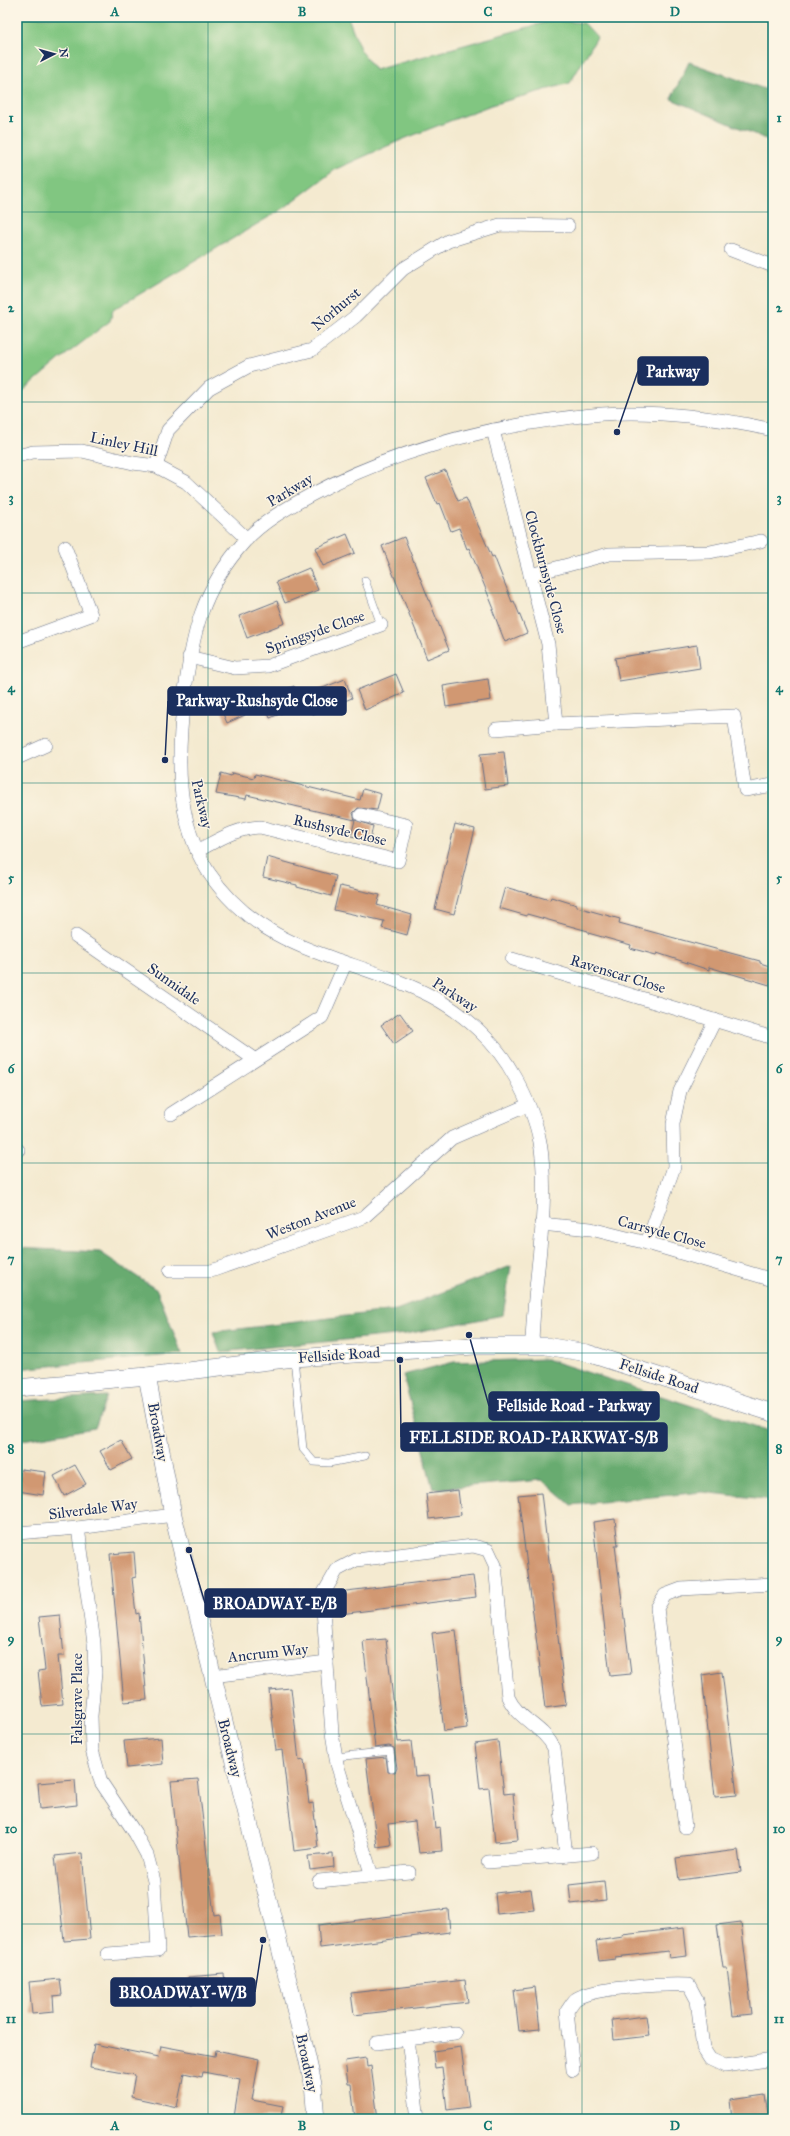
<svg xmlns="http://www.w3.org/2000/svg" width="790" height="2136" font-family="'IM FELL Great Primer',serif">
	<style>
		.green { fill: #81c681; stroke: #4e7a70 }
		.forest { fill: #68ab6f; stroke: #426d66 }
		.building { fill: #d19872 }
		.lines { fill: none; stroke-linecap: round; stroke-linejoin: round }
		.service-casing { stroke: #677086; stroke-width: 8 }
		.minor-casing { stroke: #677086; stroke-width: 14 }
		.tertiary-casing { stroke: #677086; stroke-width: 18 }
		.service { stroke: #fff; stroke-width: 7 }
		.minor { stroke: #fff; stroke-width: 13 }
		.tertiary { stroke: #fff; stroke-width: 17 }
		.grid { fill: none; stroke: #0f766e; stroke-width: 1; stroke-opacity: 0.55 }
		.labels { text-anchor: middle; dominant-baseline: central; stroke-width: 3; stroke-linejoin: round; paint-order: stroke }
		.street-label { font-size: 15px; fill: #1b2f5e; stroke: #fcf5e5 }
		.leader { fill: none; stroke: #1b2f5e; stroke-width: 1.5 }
		.callout-dot { fill: #1b2f5e; stroke: #fcf5e5; stroke-width: 1.5 }
		.callout { fill: #1b2f5e; stroke: #1b2f5e; stroke-width: 1.5 }
		.callout-label { font-size: 16px; text-anchor: middle; font-weight: bold; fill: #fff }
		.neatline { fill: none; stroke: #0f766e; stroke-width: 1.5 }
		.grid-label { font-size: 13px; text-anchor: middle; font-weight: bold; fill: #0f766e }
	</style>
	<rect width="100%" height="100%" fill="#fcf5e5"/>
	<filter id="ink" filterUnits="userSpaceOnUse"><feTurbulence type="fractalNoise" baseFrequency=".025" numOctaves="2"/><feDisplacementMap in="SourceGraphic" scale="8" xChannelSelector="R" yChannelSelector="G"/><feConvolveMatrix kernelMatrix="1 2 1 2 8 2 1 2 1" color-interpolation-filters="sRGB"/></filter>
	<filter id="wash" filterUnits="userSpaceOnUse"><feTurbulence type="fractalNoise" baseFrequency=".012" numOctaves="4" result="noise"/><feDisplacementMap in="SourceGraphic" scale="16" xChannelSelector="R" yChannelSelector="G"/><feGaussianBlur stdDeviation="0.9" result="paint"/><feColorMatrix in="noise" values="0 0 0 0 0 0 0 0 0 0 0 0 0 0 0 0 0 1.4 0 .05"/><feComposite in="paint" operator="in"/></filter>
	<g filter="url(#wash)">
		<rect width="100%" height="100%" fill="#f4ead0"/>
		<path class="green" d="M 17,17 L 348,17 L 360,49 L 375,70 L 554,20 L 584,23 L 597,37 L 570,83 L 491,105 L 401,140 L 336,169 L 284,208 L 113,310 L 110,321 L 59,360 L 17,396 Z"/>
		<g class="forest">
			<path d="M 689,62 L 773,92 L 773,142 L 671,99 Z"/>
			<path d="M 17,1248 L 100,1252 L 157,1290 L 182,1354 L 17,1369 Z"/>
			<path d="M 511,1266 L 503,1315 L 406,1334 L 220,1352 L 213,1332 L 396,1310 Z"/>
			<path d="M 546,1359 L 773,1432 L 773,1500 L 702,1492 L 571,1505 L 542,1480 L 433,1489 L 403,1375 L 454,1362 Z"/>
			<path d="M 107,1396 L 95,1428 L 17,1441 L 17,1401 Z"/>
		</g>
		<g id="blocks">
			<g class="building">
				<path d="M 445,470 L 458,501 L 466,498 L 492,557 L 494,556 L 512,602 L 514,601 L 527,633 L 505,642 L 492,609 L 494,609 L 469,548 L 467,549 L 459,528 L 451,531 L 440,503 L 437,504 L 426,478 Z"/>
				<path d="M 347,534 L 355,553 L 323,566 L 315,548 Z"/>
				<path d="M 404,537 L 449,650 L 427,659 L 382,546 Z"/>
				<path d="M 309,568 L 318,590 L 285,603 L 276,582 Z"/>
				<path d="M 277,601 L 285,623 L 247,638 L 239,616 Z"/>
				<path d="M 697,645 L 700,668 L 619,681 L 615,658 Z"/>
				<path d="M 396,674 L 404,693 L 365,710 L 357,690 Z"/>
				<path d="M 345,679 L 352,698 L 313,714 L 305,695 Z"/>
				<path d="M 488,679 L 491,700 L 446,707 L 443,686 Z"/>
				<path d="M 294,686 L 301,705 L 270,718 L 262,699 Z"/>
				<path d="M 235,692 L 245,715 L 227,723 L 217,700 Z"/>
				<path d="M 504,752 L 508,786 L 485,789 L 480,754 Z"/>
				<path d="M 221,773 L 231,776 L 232,773 L 254,778 L 255,774 L 360,800 L 363,789 L 381,794 L 377,810 L 358,808 L 353,813 L 355,820 L 247,795 L 246,799 L 216,794 Z"/>
				<path d="M 355,820 L 373,826 L 370,840 L 351,836 Z"/>
				<path d="M 455,824 L 475,829 L 454,914 L 435,909 Z"/>
				<path d="M 267,857 L 336,876 L 331,896 L 297,887 L 297,885 L 263,877 Z"/>
				<path d="M 340,886 L 380,895 L 377,905 L 412,915 L 407,935 L 382,928 L 384,921 L 334,910 Z"/>
				<path d="M 505,887 L 550,900 L 551,897 L 577,905 L 577,907 L 620,919 L 619,923 L 760,961 L 760,963 L 773,967 L 773,986 L 709,967 L 709,970 L 657,953 L 656,955 L 630,948 L 631,945 L 588,933 L 588,931 L 527,914 L 527,916 L 499,908 Z"/>
				<path d="M 400,1013 L 413,1031 L 394,1044 L 381,1025 Z"/>
				<path d="M 121,1440 L 132,1459 L 111,1470 L 100,1451 Z"/>
				<path d="M 75,1465 L 86,1484 L 64,1496 L 54,1476 Z"/>
				<path d="M 21,1469 L 46,1472 L 43,1495 L 18,1491 Z"/>
				<path d="M 458,1490 L 461,1515 L 429,1519 L 426,1494 Z"/>
				<path d="M 541,1493 L 566,1705 L 545,1708 L 518,1495 Z"/>
				<path d="M 615,1519 L 618,1545 L 615,1545 L 631,1674 L 610,1676 L 593,1522 Z"/>
				<path d="M 134,1552 L 136,1577 L 132,1578 L 136,1614 L 139,1613 L 147,1700 L 124,1702 L 110,1554 Z"/>
				<path d="M 473,1576 L 476,1597 L 340,1614 L 338,1592 Z"/>
				<path d="M 60,1615 L 64,1656 L 58,1656 L 63,1704 L 42,1706 L 38,1671 L 45,1670 L 39,1617 Z"/>
				<path d="M 456,1630 L 467,1728 L 444,1731 L 432,1633 Z"/>
				<path d="M 386,1639 L 398,1742 L 411,1741 L 415,1776 L 429,1775 L 435,1828 L 440,1827 L 442,1851 L 419,1853 L 415,1821 L 388,1824 L 391,1845 L 377,1847 L 366,1759 L 386,1757 L 388,1772 L 395,1773 L 397,1768 L 394,1748 L 389,1746 L 375,1748 L 363,1641 Z"/>
				<path d="M 722,1672 L 737,1795 L 715,1797 L 702,1675 Z"/>
				<path d="M 291,1688 L 299,1761 L 304,1760 L 309,1804 L 313,1803 L 318,1848 L 294,1851 L 282,1750 L 276,1751 L 269,1690 Z"/>
				<path d="M 161,1738 L 163,1764 L 127,1768 L 124,1741 Z"/>
				<path d="M 498,1741 L 504,1794 L 513,1793 L 518,1840 L 495,1842 L 489,1788 L 480,1789 L 475,1744 Z"/>
				<path d="M 198,1779 L 214,1915 L 220,1914 L 222,1934 L 187,1937 L 171,1781 Z"/>
				<path d="M 75,1780 L 77,1805 L 40,1809 L 38,1783 Z"/>
				<path d="M 738,1850 L 741,1872 L 679,1880 L 676,1858 Z"/>
				<path d="M 82,1853 L 90,1939 L 64,1941 L 55,1856 Z"/>
				<path d="M 333,1854 L 334,1867 L 310,1870 L 308,1856 Z"/>
				<path d="M 604,1881 L 606,1900 L 571,1904 L 569,1885 Z"/>
				<path d="M 531,1889 L 534,1910 L 497,1914 L 495,1893 Z"/>
				<path d="M 448,1909 L 450,1932 L 320,1948 L 318,1925 Z"/>
				<path d="M 741,1922 L 752,2014 L 733,2016 L 727,1968 L 723,1968 L 717,1925 Z"/>
				<path d="M 684,1928 L 687,1956 L 669,1958 L 668,1951 L 615,1957 L 615,1959 L 599,1961 L 596,1941 L 623,1937 L 622,1935 Z"/>
				<path d="M 224,1974 L 227,2000 L 190,2004 L 188,1977 Z"/>
				<path d="M 60,1979 L 62,1995 L 53,1996 L 54,2012 L 32,2014 L 29,1982 Z"/>
				<path d="M 465,1980 L 468,2002 L 354,2015 L 351,1993 Z"/>
				<path d="M 535,1987 L 540,2029 L 519,2031 L 514,1990 Z"/>
				<path d="M 646,2016 L 649,2036 L 614,2040 L 612,2020 Z"/>
				<path d="M 94,2044 L 159,2057 L 161,2046 L 215,2056 L 216,2050 L 259,2059 L 252,2100 L 283,2106 L 280,2119 L 234,2117 L 240,2079 L 203,2072 L 202,2077 L 184,2073 L 177,2107 L 131,2097 L 135,2075 L 90,2067 Z"/>
				<path d="M 461,2047 L 469,2107 L 447,2110 L 442,2067 L 435,2068 L 433,2051 Z"/>
				<path d="M 366,2058 L 367,2067 L 371,2066 L 378,2119 L 355,2119 L 351,2084 L 348,2084 L 345,2061 Z"/>
				<path d="M 765,2095 L 769,2119 L 732,2119 L 730,2100 Z"/>
			</g>
		</g>
	</g>
	<g filter="url(#ink)">
		<use href="#blocks" fill-opacity="0" stroke="#677086" stroke-width="1"/>
		<g class="lines">
			<g class="service-casing">
				<g id="service">
					<path d="M 365,580 L 381,625"/>
					<path d="M 294,1358 L 303,1449 L 314,1462 L 329,1463 L 365,1456"/>
					<path d="M 336,1757 L 390,1751 L 392,1769"/>
				</g>
			</g>
			<g class="minor-casing">
				<g id="minor">
					<path d="M 731,250 L 773,266"/>
					<path d="M 493,430 L 548,644 L 556,724"/>
					<path d="M 17,456 L 33,452 L 82,451 L 133,463 L 156,466 L 186,482 L 247,539"/>
					<path d="M 156,466 L 168,430 L 209,388 L 249,366 L 312,350 L 356,316 L 403,269 L 448,241 L 500,225 L 568,226"/>
					<path d="M 530,575 L 609,554 L 710,552 L 761,541"/>
					<path d="M 17,642 L 91,615 L 65,547"/>
					<path d="M 189,657 L 235,668 L 268,666 L 381,625"/>
					<path d="M 496,729 L 556,724 L 734,716 L 745,790 L 773,785"/>
					<path d="M 17,758 L 46,745"/>
					<path d="M 197,851 C 218,840 236,828 260,827 L 398,861 L 406,825 L 361,815"/>
					<path d="M 76,936 L 254,1059"/>
					<path d="M 512,959 L 773,1038"/>
					<path d="M 171,1114 L 322,1017 L 345,964"/>
					<path d="M 17,1150 L 18,1150"/>
					<path d="M 541,1224 L 591,1229 L 647,1243 L 773,1280"/>
					<path d="M 647,1243 L 674,1167 L 673,1124 L 680,1091 L 715,1020"/>
					<path d="M 170,1271 L 211,1271 L 364,1217 L 452,1138 L 528,1105"/>
					<path d="M 532,1346 C 533,1279 551,1209 540,1142 C 536,1120 526,1097 515,1077 C 497,1043 465,1014 431,996 C 351,955 265,956 209,873 C 175,820 177,758 184,698 C 192,635 201,590 245,541 C 262,522 287,508 309,496 C 398,448 501,423 602,414 C 656,410 720,418 773,430"/>
					<path d="M 78,1528 L 94,1643 L 95,1673 L 91,1716 L 92,1750 L 101,1782 L 135,1833 L 147,1855 L 154,1881 L 158,1950 L 108,1954"/>
					<path d="M 17,1533 L 78,1528 L 173,1515"/>
					<path d="M 212,1676 L 327,1662"/>
					<path d="M 685,1827 L 657,1608 L 665,1595 L 681,1589 L 773,1584"/>
					<path d="M 488,1862 L 592,1853"/>
					<path d="M 372,1876 L 337,1764 L 332,1733 L 322,1596 L 337,1570 L 356,1560 L 473,1546 L 488,1550 L 495,1565 L 508,1697 C 518,1720 543,1726 554,1748 L 566,1855"/>
					<path d="M 319,1881 L 409,1872"/>
					<path d="M 408,2039 L 418,2119"/>
					<path d="M 376,2043 L 455,2033"/>
					<path d="M 573,2070 L 567,2011 C 570,2007 573,2001 576,1999 C 593,1987 667,1984 689,1985 L 697,2000 L 703,2048 L 710,2059 L 725,2066 L 773,2059"/>
				</g>
			</g>
			<g class="tertiary-casing">
				<g id="tertiary">
					<path d="M 147,1376 L 173,1515 L 306,2053 L 313,2084 L 316,2119"/>
					<path d="M 17,1388 L 147,1376 L 294,1358 L 474,1346 L 546,1346 L 587,1353 L 773,1413"/>
				</g>
			</g>
			<use href="#service" class="service"/>
			<use href="#minor" class="minor"/>
			<use href="#tertiary" class="tertiary"/>
		</g>
	</g>
	<path class="grid" d="M 208,17 L 208,2119M 395,17 L 395,2119M 582,17 L 582,2119M 17,212 L 773,212M 17,402 L 773,402M 17,593 L 773,593M 17,783 L 773,783M 17,973 L 773,973M 17,1163 L 773,1163M 17,1353 L 773,1353M 17,1543 L 773,1543M 17,1734 L 773,1734M 17,1924 L 773,1924"/>
	<g class="labels">
		<g class="street-label">
			<text transform="translate(336 309) rotate(-40)">Norhurst</text>
			<text transform="translate(124 444) rotate(12)">Linley Hill</text>
			<text transform="translate(290 490) rotate(-31)">Parkway</text>
			<text transform="translate(546 572) rotate(75)">Clockburnsyde Close</text>
			<text transform="translate(315 632) rotate(-19)">Springsyde Close</text>
			<text transform="translate(202 804) rotate(77)">Parkway</text>
			<text transform="translate(340 830) rotate(13)">Rushsyde Close</text>
			<text transform="translate(618 974) rotate(17)">Ravenscar Close</text>
			<text transform="translate(174 984) rotate(35)">Sunnidale</text>
			<text transform="translate(455 995) rotate(33)">Parkway</text>
			<text transform="translate(311 1218) rotate(-21)">Weston Avenue</text>
			<text transform="translate(662 1232) rotate(15)">Carrsyde Close</text>
			<text transform="translate(339 1355) rotate(-4)">Fellside Road</text>
			<text transform="translate(659 1376) rotate(18)">Fellside Road</text>
			<text transform="translate(158 1432) rotate(80)">Broadway</text>
			<text transform="translate(93 1509) rotate(-7)">Silverdale Way</text>
			<text transform="translate(268 1653) rotate(-6)">Ancrum Way</text>
			<text transform="translate(77 1699) rotate(-90)">Falsgrave Place</text>
			<text transform="translate(230 1748) rotate(76)">Broadway</text>
			<text transform="translate(307 2063) rotate(78)">Broadway</text>
		</g>
	</g>
	<path class="leader" d="M617 432L638 371M165 760L168 701M469 1335L489 1406M400 1360L401 1437M189 1550L205 1603M263 1940L255 1992"/>
	<g class="callout-dot">
		<circle cx="617" cy="432" r="4"/>
		<circle cx="165" cy="760" r="4"/>
		<circle cx="469" cy="1335" r="4"/>
		<circle cx="400" cy="1360" r="4"/>
		<circle cx="189" cy="1550" r="4"/>
		<circle cx="263" cy="1940" r="4"/>
	</g>
	<g class="callout">
		<rect x="638" y="357" width="70" height="28" rx="4"/>
		<rect x="168" y="687" width="178" height="28" rx="4"/>
		<rect x="489" y="1392" width="170" height="28" rx="4"/>
		<rect x="401" y="1423" width="266" height="28" rx="4"/>
		<rect x="205" y="1589" width="141" height="28" rx="4"/>
		<rect x="111" y="1978" width="144" height="28" rx="4"/>
	</g>
	<g class="callout-label">
		<text x="673" y="377">Parkway</text>
		<text x="257" y="706">Parkway-Rushsyde Close</text>
		<text x="574" y="1411">Fellside Road - Parkway</text>
		<text x="534" y="1443">FELLSIDE ROAD-PARKWAY-S/B</text>
		<text x="275" y="1609">BROADWAY-E/B</text>
		<text x="183" y="1998">BROADWAY-W/B</text>
	</g>
	<rect width="790" height="2136" fill="none" stroke="#fcf5e5" stroke-width="44"/>
	<g transform="translate(54 54) rotate(84)" stroke="#fcf5e5" stroke-width="3" paint-order="stroke">
	<path d="M0-3L7 15L0 10L-7 15Z" fill="#1b2f5e"/>
	<text y="-6" font-size="11" font-weight="bold" text-anchor="middle" fill="#1b2f5e">N</text>
	</g>
	<rect x="22" y="22" width="746" height="2092" class="neatline"/>
	<g class="grid-label">
		<text x="115" y="16">A</text>
		<text x="302" y="16">B</text>
		<text x="488" y="16">C</text>
		<text x="675" y="16">D</text>
		<text x="11" y="122">1</text>
		<text x="779" y="122">1</text>
		<text x="11" y="312">2</text>
		<text x="779" y="312">2</text>
		<text x="11" y="502">3</text>
		<text x="779" y="502">3</text>
		<text x="11" y="692">4</text>
		<text x="779" y="692">4</text>
		<text x="11" y="882">5</text>
		<text x="779" y="882">5</text>
		<text x="11" y="1073">6</text>
		<text x="779" y="1073">6</text>
		<text x="11" y="1263">7</text>
		<text x="779" y="1263">7</text>
		<text x="11" y="1453">8</text>
		<text x="779" y="1453">8</text>
		<text x="11" y="1643">9</text>
		<text x="779" y="1643">9</text>
		<text x="11" y="1833">10</text>
		<text x="779" y="1833">10</text>
		<text x="11" y="2023">11</text>
		<text x="779" y="2023">11</text>
		<text x="115" y="2130">A</text>
		<text x="302" y="2130">B</text>
		<text x="488" y="2130">C</text>
		<text x="675" y="2130">D</text>
	</g>
</svg>
